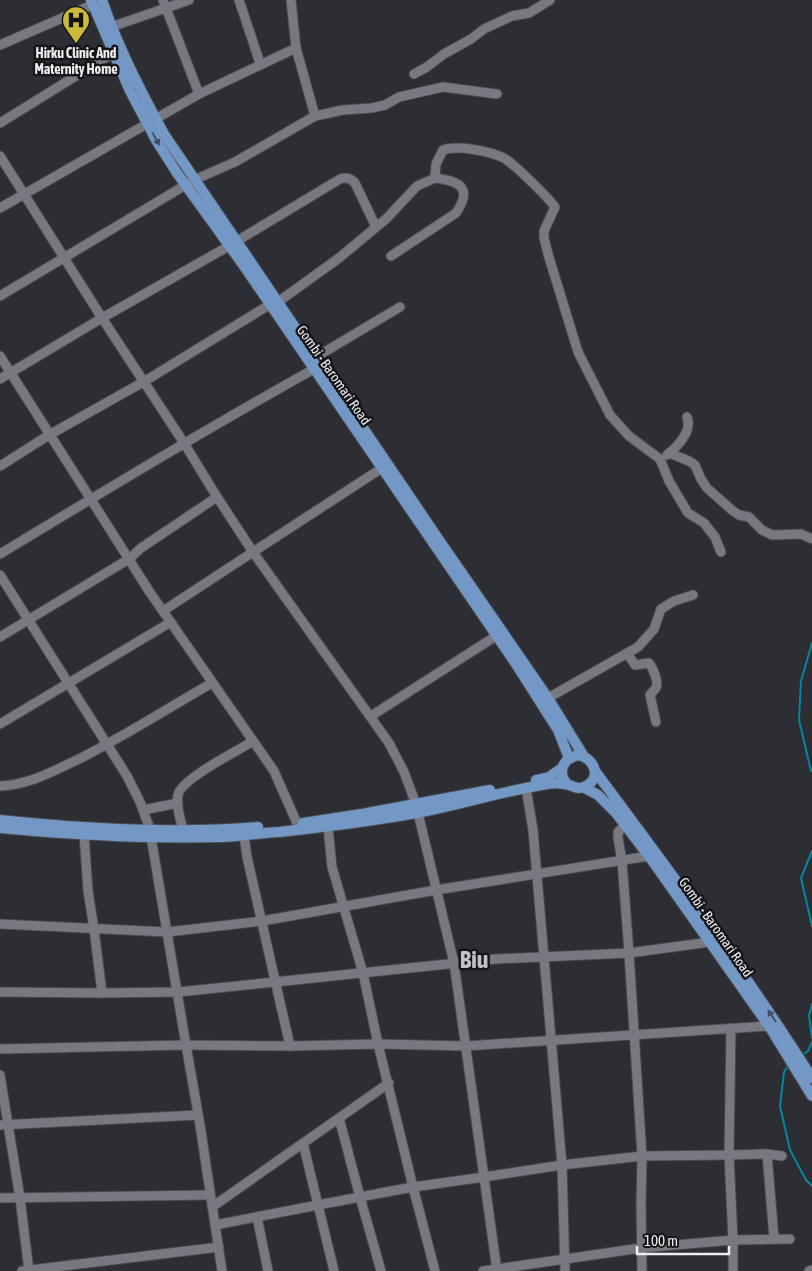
<svg xmlns="http://www.w3.org/2000/svg" width="812" height="1271" font-family="'Asap Condensed',sans-serif">
	<style>
		.lines { fill: none; stroke-linecap: round; stroke-linejoin: round }
		.stream { stroke: #0387a1; stroke-width: 2 }
		.minor-casing { stroke: #4a494f; stroke-width: 11 }
		.major-casing { stroke: #4a494f; stroke-width: 12 }
		.minor { stroke: #787881; stroke-width: 9 }
		.major { stroke: #7398c6; stroke-width: 10 }
		.oneway { fill: #405067 }
		.labels { text-anchor: middle; dominant-baseline: central; stroke-width: 5; stroke-linejoin: round; paint-order: stroke }
		.poi-label { font-size: 14px; font-weight: bold; fill: #ededf1; stroke: #161619 }
		.street-label { font-size: 14px; fill: #ededf1; stroke: #161619 }
		.town-label { font-size: 24px; font-weight: bold; fill: #c2c1cb; stroke: #161619 }
	</style>
	<rect width="100%" height="100%" fill="#2d2d34"/>
	<g class="lines">
		<g class="stream">
			<path d="M 811,771 L 799,720 L 801,681 L 812,643"/>
			<path d="M 812,851 L 801,878 L 812,926"/>
			<path d="M 812,1004 L 809,1016 L 812,1038"/>
			<path d="M 802,1055 L 808,1051 L 812,1042"/>
			<path d="M 788,1066 L 784,1072 L 780,1106 L 790,1150 L 806,1180 L 812,1186"/>
		</g>
		<g class="minor-casing">
			<g id="minor">
				<path d="M 163,0 L 199,94"/>
				<path d="M 239,0 L 260,63"/>
				<path d="M 291,0 L 296,48 L 315,116"/>
				<path d="M 111,27 L 189,0"/>
				<path d="M 0,45 L 92,5"/>
				<path d="M 414,74 L 427,67 L 444,54 L 471,39 L 484,29 L 512,16 L 529,13 L 550,0"/>
				<path d="M 0,123 L 113,53"/>
				<path d="M 0,156 L 102,318 L 184,443 L 217,497"/>
				<path d="M 0,208 L 199,94 L 296,48"/>
				<path d="M 237,241 L 340,179 C 347,177 350,178 355,183 L 376,227"/>
				<path d="M 391,256 L 456,213 C 473,188 460,181 435,178 L 436,164 L 443,150 C 458,145 489,151 504,158 C 515,165 546,195 555,207 L 544,231 L 544,238 L 548,254 L 578,352 L 610,415 L 629,436 L 660,459 L 669,481 L 688,513 L 704,523 L 715,537 L 721,552"/>
				<path d="M 0,296 L 194,180 L 235,162 L 315,116 L 343,110 L 372,108 L 385,105 L 399,97 L 443,87 L 497,94"/>
				<path d="M 278,302 L 339,258 L 386,219 L 417,186 L 435,178"/>
				<path d="M 0,356 L 149,591 L 274,771 L 300,830"/>
				<path d="M 316,357 L 400,307"/>
				<path d="M 0,379 L 102,318 L 229,246"/>
				<path d="M 669,453 L 689,461 L 695,465 L 701,479 L 707,488 L 733,511 L 739,515 L 749,517 L 762,530 L 772,535 L 801,534 L 812,539"/>
				<path d="M 667,455 C 677,447 693,431 687,417"/>
				<path d="M 0,466 L 49,435 L 145,381 L 269,305"/>
				<path d="M 382,468 L 253,552 L 389,743 L 404,772 L 416,804"/>
				<path d="M 0,554 C 104,491 208,428 314,369"/>
				<path d="M 0,575 L 127,776 L 140,802 L 150,829"/>
				<path d="M 0,637 L 129,559 L 141,548 L 217,497 L 253,552 L 163,611"/>
				<path d="M 627,653 L 635,665 L 649,663 C 653,668 659,682 656,688 C 654,691 651,693 650,695 L 656,722"/>
				<path d="M 548,698 L 638,647 L 654,629 L 661,609 L 674,601 L 693,595"/>
				<path d="M 371,716 L 496,636"/>
				<path d="M 0,724 L 171,622"/>
				<path d="M 0,786 C 29,785 53,771 79,759 C 125,736 168,708 212,683"/>
				<path d="M 526,788 L 533,830 L 562,1165 L 642,1156 L 641,1205 L 642,1271"/>
				<path d="M 143,810 L 178,803"/>
				<path d="M 418,813 L 454,963 L 484,1177 L 562,1165 L 565,1271"/>
				<path d="M 625,825 L 618,832 L 618,838 L 622,861 L 629,953 L 642,1156 L 729,1155 L 731,1028"/>
				<path d="M 328,827 L 332,867 L 363,973 L 378,1044 L 413,1187 L 484,1177 L 497,1271"/>
				<path d="M 183,829 C 180,819 176,806 178,795 C 180,780 238,750 252,742"/>
				<path d="M 84,834 L 88,891 L 94,929 L 102,993"/>
				<path d="M 244,835 L 247,857 L 290,1046"/>
				<path d="M 151,837 L 186,1045 L 290,1046 L 378,1044 L 466,1046 L 769,1026"/>
				<path d="M 0,924 L 167,932 L 262,921 L 436,890 L 649,856"/>
				<path d="M 0,992 L 102,993 L 178,992 L 496,959 L 629,953 L 710,942"/>
				<path d="M 0,1049 L 186,1045 L 200,1125 L 222,1271"/>
				<path d="M 0,1075 L 20,1198 L 29,1271"/>
				<path d="M 339,1118 L 360,1197 L 413,1187 L 435,1271"/>
				<path d="M 0,1125 L 198,1115"/>
				<path d="M 303,1143 L 318,1205 L 360,1197 L 381,1271"/>
				<path d="M 767,1154 L 774,1238"/>
				<path d="M 0,1198 L 210,1195"/>
				<path d="M 212,1207 L 389,1083"/>
				<path d="M 257,1217 L 268,1271"/>
				<path d="M 215,1225 L 318,1205 L 334,1271"/>
				<path d="M 22,1271 L 219,1247"/>
				<path d="M 483,1271 L 641,1248 L 733,1240 L 790,1239"/>
				<path d="M 733,1271 L 733,1240 L 729,1155 L 767,1154 L 782,1156"/>
				<path d="M 809,1271 L 812,1270"/>
			</g>
		</g>
		<g class="major-casing">
			<g id="major">
				<path d="M 91,0 L 130,91 L 156,140 L 177,173 L 244,266 L 516,664 L 558,730 L 569,758"/>
				<path d="M 102,0 C 118,47 140,90 164,134 L 437,537 L 548,698 L 583,755"/>
				<path d="M 595,771 C 670,872 745,972 812,1078"/>
				<path d="M 536,780 L 549,777 L 562,768"/>
				<path d="M 583,787 L 598,795 L 616,813 L 654,863 L 769,1026 L 812,1096"/>
				<path d="M 0,820 C 85,829 173,834 258,827"/>
				<path d="M 303,823 L 362,814 L 490,790"/>
				<path d="M 0,828 C 74,835 148,839 222,837 C 241,836 260,833 279,832 C 325,827 371,821 417,813 C 459,805 500,792 542,785 C 549,783 558,783 565,784 C 573,785 577,791 586,786 C 603,777 593,756 577,755 L 567,760 C 560,768 560,776 567,784"/>
			</g>
		</g>
		<use href="#minor" class="minor"/>
		<use href="#major" class="major"/>
	</g>
	<defs><path id="oneway-solid" d="M-6-.8H1V-3.2L6.5 0L1 3.2V.8H-6Z" transform="scale(1.25)"/></defs>
	<g class="oneway">
		<use href="#oneway-solid" transform="translate(156 139) rotate(61)"/>
		<use href="#oneway-solid" transform="translate(772 1016) rotate(-124)"/>
	</g>
	<defs>
		<g id="hospital-pin" transform="scale(1.4375)"><path d="M0 17L-7.5 6A9.5 9.5 0 1 1 7.5 6Z" fill="#ccb939" stroke="#161619"/><path d="M-5-5h3v3.5h4V-5h3V5h-3V1.5h-4V5h-3Z" fill="#111"/></g>
	</defs>
	<g fill-rule="evenodd">
		<use href="#hospital-pin" x="76" y="20"/>
	</g>
	<g class="labels">
		<g class="poi-label">
			<text x="76" y="53">Hirku Clinic And<tspan x="76" dy="16">Maternity Home</tspan></text>
		</g>
		<g class="street-label">
			<text transform="translate(334 375) rotate(55)">Gombi - Baromari Road</text>
			<text transform="translate(716 927) rotate(55)">Gombi - Baromari Road</text>
		</g>
		<g class="town-label">
			<text x="474" y="959">Biu</text>
		</g>
	</g>
	<path d="M637 1246v8h92v-8" fill="none" stroke="#ededf1" stroke-width="2.5"/>
	<text x="644" y="1246" font-size="15" fill="#ededf1" stroke="#161619" stroke-width="4" paint-order="stroke">100 m</text>
</svg>
